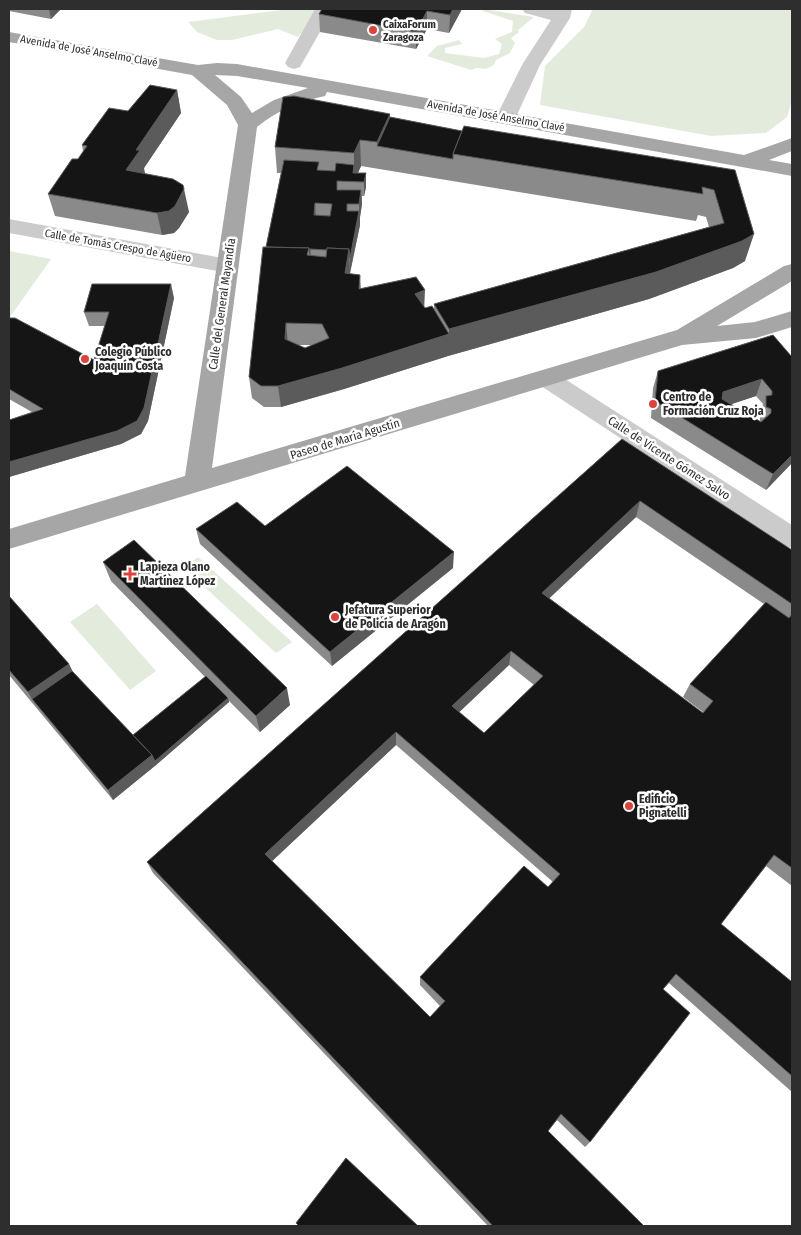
<svg xmlns="http://www.w3.org/2000/svg" width="801" height="1235" font-family="'Fira Sans Condensed',sans-serif">
	<style>
		.green { fill: #e3ebdd }
		.lines { fill: none; stroke-linecap: round; stroke-linejoin: round }
		.minor { fill: #cbcbcb; fill-rule: evenodd }
		.major { fill: #a6a6a6; fill-rule: evenodd }
		.wall { fill: #8a8a8a; fill-rule: evenodd }
		.shaded-wall { fill: #5b5b5b }
		.building { fill: #151515; stroke: #5b5b5b; fill-rule: evenodd }
		.poi-dot { fill: #da443c; stroke: #fff; stroke-width: 2 }
		.labels { text-anchor: middle; dominant-baseline: central; stroke-width: 5; stroke-linejoin: round; paint-order: stroke }
		.far-poi-label { font-size: 11px; font-weight: bold; fill: #2e2e2e; stroke: #fff; text-anchor: start }
		.far-street-label { font-size: 11px; fill: #2e2e2e; stroke: #fff }
		.street-label { font-size: 12px; fill: #2e2e2e; stroke: #fff }
		.poi-label { font-size: 12px; font-weight: bold; fill: #2e2e2e; stroke: #fff; text-anchor: start }
	</style>
	<rect width="100%" height="100%" fill="#fff"/>
	<g class="green">
		<path d="M 290,9 L 322,9 L 298,37 L 278,29 L 232,40 L 217,40 L 197,32 L 188,22 Z"/>
		<path d="M 483,9 L 534,17 L 518,30 L 519,32 L 511,38 L 515,43 L 510,53 L 496,60 L 494,65 L 486,69 L 476,68 L 471,70 L 427,56 L 437,46 L 459,40 L 462,44 L 445,48 L 445,53 L 484,58 L 499,54 L 502,44 L 495,39 L 512,32 L 513,21 L 483,11 Z"/>
		<path d="M 593,9 L 792,9 L 792,101 L 787,117 L 766,133 L 711,136 L 540,105 L 545,66 L 584,27 Z"/>
		<path d="M 9,251 L 51,259 L 10,317 L 9,317 Z"/>
		<path d="M 198,557 L 292,642 L 276,653 L 184,568 Z"/>
		<path d="M 97,604 L 156,671 L 130,690 L 70,622 Z"/>
	</g>
	<g class="lines">
		<g class="minor">
			<path d="M 315,9 L 333,9 L 300,67 L 294,69 L 288,67 L 285,63 Z"/>
			<path d="M 522,9 L 572,9 L 570,18 L 540,65 L 516,117 L 513,121 L 506,123 L 499,121 L 496,117 L 522,65 L 551,20 L 525,13 Z"/>
			<path d="M 9,219 L 228,259 L 236,261 L 239,266 L 236,271 L 228,273 L 9,233 Z"/>
			<path d="M 546,370 L 554,372 L 792,525 L 792,548 L 783,545 L 538,384 L 534,378 L 538,372 Z"/>
		</g>
		<path class="major" d="M 9,32 L 198,65 L 217,63 L 237,64 L 744,155 L 792,138 L 792,151 L 769,160 L 792,164 L 792,176 L 327,92 L 325,96 C 299,102 278,110 257,127 L 212,468 L 677,330 L 784,266 L 792,264 L 792,281 L 717,326 L 755,322 L 792,311 L 792,327 L 756,338 L 682,345 L 9,549 L 9,529 L 185,476 L 238,125 L 227,105 L 192,75 L 9,42 ZM 215,75 L 237,76 L 308,88 L 274,100 L 252,113 L 241,97 Z"/>
	</g>
	<g class="wall">
		<path d="M 9,9 L 61,9 L 51,19 L 9,11 Z"/>
		<path d="M 322,9 L 462,9 L 449,33 L 427,29 L 416,49 L 320,32 L 319,14 Z"/>
		<path d="M 177,90 L 181,113 L 144,168 L 144,173 L 189,212 L 179,228 L 174,233 L 162,235 L 55,216 L 48,194 L 78,159 L 83,151 L 82,145 L 128,111 Z"/>
		<path d="M 390,117 L 462,131 L 735,170 L 745,261 L 733,268 L 649,299 L 448,356 L 344,389 L 281,407 L 264,407 L 252,398 L 249,377 L 266,247 L 281,173 L 277,173 L 275,147 ZM 361,166 L 696,221 L 698,215 L 706,217 L 709,227 L 434,304 L 434,309 L 425,308 L 361,288 L 360,275 L 350,274 L 360,225 L 360,217 L 362,204 L 362,196 L 364,196 L 366,187 L 366,173 L 358,173 ZM 297,345 L 312,345 L 305,348 Z"/>
		<path d="M 174,298 L 148,421 L 141,434 L 121,444 L 9,477 L 9,420 L 32,412 L 9,399 L 9,318 L 94,360 L 105,326 L 89,326 L 84,312 Z"/>
		<path d="M 773,335 L 792,463 L 766,490 L 651,418 L 653,388 L 658,371 ZM 756,396 L 763,404 L 760,413 L 760,421 L 731,404 Z"/>
		<path d="M 622,439 L 792,550 L 792,886 L 766,866 L 721,924 L 792,982 L 792,1092 L 669,983 L 663,989 L 590,1142 L 585,1147 L 557,1120 L 548,1131 L 644,1226 L 488,1226 L 153,873 L 147,862 ZM 636,517 L 764,604 L 690,684 L 683,697 L 703,712 L 703,713 L 549,598 ZM 509,665 L 534,685 L 484,733 L 459,712 ZM 396,745 L 553,882 L 548,887 L 420,977 L 420,985 L 440,1006 L 430,1017 L 272,861 Z"/>
		<path d="M 265,526 L 453,568 L 332,666 L 200,544 L 196,529 Z"/>
		<path d="M 103,562 L 290,705 L 260,732 L 229,701 L 229,702 L 156,765 L 113,800 L 9,675 L 9,596 L 69,664 L 72,671 L 133,735 L 205,677 L 111,581 Z"/>
	</g>
	<g class="shaded-wall">
		<path d="M 49,9 L 61,9 L 51,19 Z"/>
		<path d="M 453,9 L 462,9 L 449,33 L 450,15 Z"/>
		<path d="M 427,11 L 427,29 L 416,49 L 416,32 Z"/>
		<path d="M 177,90 L 181,113 L 144,168 L 145,173 L 131,192 L 126,170 L 136,150 Z"/>
		<path d="M 390,114 L 390,139 L 377,146 L 377,142 Z"/>
		<path d="M 360,140 L 361,166 L 355,179 L 353,173 L 354,165 L 354,153 Z"/>
		<path d="M 366,173 L 366,187 L 364,196 L 364,182 Z"/>
		<path d="M 184,189 L 189,212 L 179,228 L 174,233 L 162,235 L 157,213 Z"/>
		<path d="M 361,190 L 362,204 L 360,217 L 360,225 L 350,272 L 350,258 L 359,211 L 359,204 Z"/>
		<path d="M 315,203 L 316,217 L 314,215 Z"/>
		<path d="M 754,234 L 745,261 L 733,268 L 649,299 L 448,356 L 344,389 L 281,407 L 278,386 L 449,334 L 449,329 Z"/>
		<path d="M 349,249 L 350,272 L 346,295 L 345,273 Z"/>
		<path d="M 171,284 L 174,298 L 148,421 L 141,434 L 121,444 L 9,477 L 9,462 Z"/>
		<path d="M 425,290 L 424,312 L 415,294 Z"/>
		<path d="M 286,323 L 288,344 L 285,339 Z"/>
		<path d="M 762,379 L 756,396 L 717,409 L 723,392 Z"/>
		<path d="M 792,455 L 792,463 L 766,490 L 773,474 Z"/>
		<path d="M 640,501 L 636,517 L 539,608 L 542,593 Z"/>
		<path d="M 454,552 L 453,568 L 332,666 L 330,652 Z"/>
		<path d="M 511,651 L 509,665 L 451,720 L 452,706 Z"/>
		<path d="M 69,664 L 78,682 L 32,699 L 28,692 Z"/>
		<path d="M 287,688 L 290,705 L 260,732 L 256,716 Z"/>
		<path d="M 228,698 L 229,702 L 156,765 L 113,800 L 108,790 L 152,755 Z"/>
		<path d="M 396,732 L 396,745 L 268,865 L 265,854 Z"/>
	</g>
	<g class="building">
		<path d="M 322,9 L 453,9 L 450,15 L 427,11 L 416,32 L 319,14 Z"/>
		<path d="M 150,85 L 177,90 L 136,150 L 140,150 L 126,170 L 173,179 L 183,185 L 184,189 L 175,206 L 169,211 L 157,213 L 48,194 L 72,159 L 78,159 L 87,146 L 82,145 L 109,108 L 128,111 Z"/>
		<path d="M 294,96 L 390,114 L 377,142 L 360,140 L 354,153 L 275,147 L 283,97 Z"/>
		<path d="M 390,117 L 462,131 L 453,154 L 453,159 L 377,146 Z"/>
		<path d="M 464,126 L 735,170 L 754,234 L 742,241 L 656,272 L 449,329 L 434,304 L 724,223 L 714,190 L 702,187 L 703,194 L 453,154 Z"/>
		<path d="M 284,160 L 319,162 L 317,170 L 335,171 L 336,163 L 354,165 L 353,173 L 366,173 L 364,182 L 337,181 L 337,190 L 361,190 L 359,204 L 347,204 L 347,211 L 359,211 L 350,258 L 349,249 L 327,248 L 327,250 L 310,249 L 310,255 L 309,248 L 266,247 ZM 315,203 L 332,204 L 330,216 L 314,215 Z"/>
		<path d="M 263,247 L 309,248 L 307,255 L 326,257 L 327,248 L 349,249 L 345,273 L 360,275 L 359,289 L 416,277 L 425,290 L 415,294 L 425,308 L 432,306 L 449,334 L 342,368 L 278,386 L 261,386 L 249,377 ZM 286,323 L 322,324 L 329,338 L 305,348 L 285,339 Z"/>
		<path d="M 92,284 L 171,284 L 144,408 L 137,421 L 117,431 L 9,462 L 9,420 L 43,409 L 9,389 L 9,318 L 15,318 L 94,360 L 109,312 L 84,312 Z"/>
		<path d="M 773,335 L 792,357 L 792,455 L 773,474 L 655,401 L 658,371 ZM 762,379 L 772,391 L 772,395 L 766,396 L 766,407 L 771,409 L 771,413 L 761,422 L 722,399 L 723,392 Z"/>
		<path d="M 622,439 L 792,550 L 792,604 L 640,501 L 542,593 L 703,713 L 713,701 L 690,684 L 766,602 L 789,618 L 792,614 L 792,868 L 774,855 L 721,924 L 792,982 L 792,1076 L 676,974 L 663,989 L 690,1013 L 590,1142 L 561,1114 L 548,1131 L 644,1226 L 493,1226 L 147,862 ZM 511,651 L 543,676 L 484,733 L 452,706 ZM 396,732 L 560,874 L 548,887 L 524,866 L 420,977 L 445,1001 L 430,1017 L 265,854 Z"/>
		<path d="M 347,466 L 454,552 L 330,652 L 196,529 L 237,502 L 265,526 Z"/>
		<path d="M 134,540 L 287,688 L 256,716 L 103,562 Z"/>
		<path d="M 9,596 L 69,664 L 28,692 L 9,670 Z"/>
		<path d="M 72,671 L 152,755 L 108,790 L 32,699 Z"/>
		<path d="M 206,676 L 228,698 L 155,761 L 152,755 L 133,735 Z"/>
		<path d="M 346,1158 L 418,1226 L 299,1226 L 296,1223 Z"/>
	</g>
	<g class="poi-dot">
		<circle cx="373" cy="30" r="5"/>
		<circle cx="85" cy="359" r="5"/>
		<circle cx="653" cy="404" r="5"/>
		<path d="M127.5 566.5h5v5h5v5h-5v5h-5v-5h-5v-5h5z"/>
		<circle cx="335" cy="617" r="5"/>
		<circle cx="629" cy="806" r="5"/>
	</g>
	<g class="labels">
		<g class="far-poi-label">
			<text x="383" y="24">CaixaForum<tspan x="383" dy="13">Zaragoza</tspan></text>
		</g>
		<g class="far-street-label">
			<text transform="translate(89 51) rotate(10)">Avenida de José Anselmo Clavé</text>
			<text transform="translate(496 116) rotate(10)">Avenida de José Anselmo Clavé</text>
			<text transform="translate(118 246) rotate(10)">Calle de Tomás Crespo de Agüero</text>
		</g>
		<g class="street-label">
			<text transform="translate(222 304) rotate(-82)">Calle del General Mayandía</text>
			<text transform="translate(345 439) rotate(-17)">Paseo de María Agustín</text>
			<text transform="translate(669 458) rotate(33)">Calle de Vicente Gómez Salvo</text>
		</g>
		<g class="poi-label">
			<text x="95" y="352">Colegio Público<tspan x="95" dy="14">Joaquín Costa</tspan></text>
			<text x="663" y="397">Centro de<tspan x="663" dy="14">Formación Cruz Roja</tspan></text>
			<text x="140" y="567">Lapieza Olano<tspan x="140" dy="14">Martínez López</tspan></text>
			<text x="345" y="610">Jefatura Superior<tspan x="345" dy="14">de Policía de Aragón</tspan></text>
			<text x="639" y="799">Edificio<tspan x="639" dy="14">Pignatelli</tspan></text>
		</g>
	</g>
	<rect width="801" height="1235" fill="none" stroke="#2e2e2e" stroke-width="20"/>
</svg>
